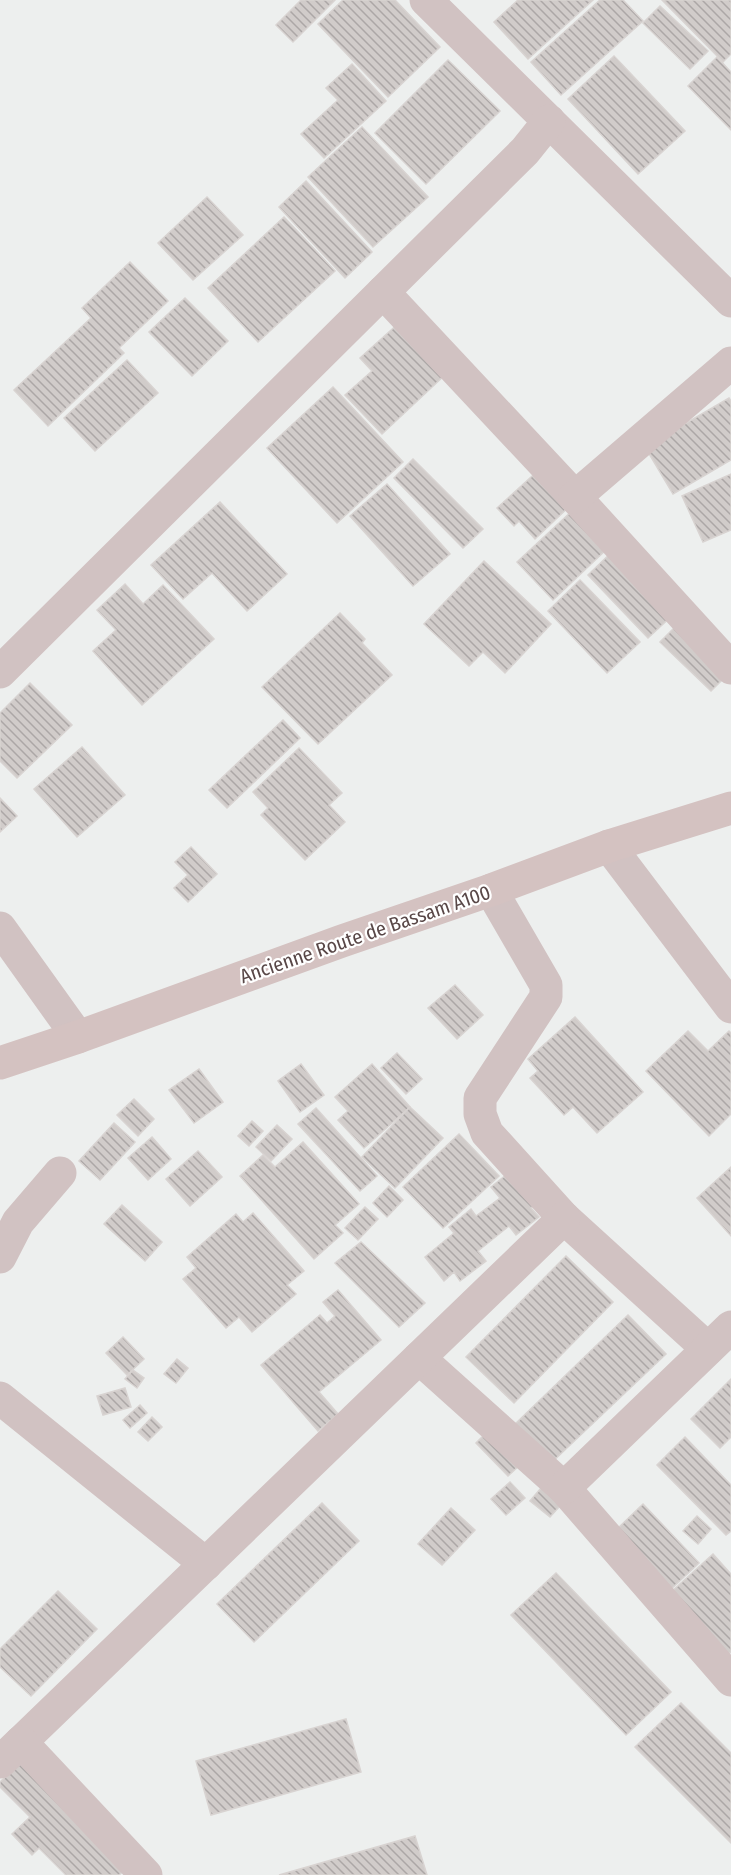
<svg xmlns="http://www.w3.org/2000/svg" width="731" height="1875" font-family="'Fira Sans Condensed',sans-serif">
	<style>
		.building { fill: url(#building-back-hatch); stroke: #d8d3d1; stroke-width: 1.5 }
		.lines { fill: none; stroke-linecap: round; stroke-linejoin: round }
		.minor { stroke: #d1c2c2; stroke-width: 33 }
		.secondary { stroke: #d4c2c1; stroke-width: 33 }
		.labels { text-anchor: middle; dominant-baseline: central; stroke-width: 4.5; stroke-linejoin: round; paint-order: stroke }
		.street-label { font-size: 20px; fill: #584747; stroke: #fff }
	</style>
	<defs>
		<pattern id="building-back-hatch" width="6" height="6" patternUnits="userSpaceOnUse" patternTransform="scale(1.5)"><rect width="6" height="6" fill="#d1ccca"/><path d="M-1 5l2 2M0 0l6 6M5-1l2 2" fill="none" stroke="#aca7a6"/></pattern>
	</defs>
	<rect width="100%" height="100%" fill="#edefee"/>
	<g class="building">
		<path d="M 301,0 L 335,0 L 293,42 L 276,25 Z"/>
		<path d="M 343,0 L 395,0 L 440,47 L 388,97 L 318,24 Z"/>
		<path d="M 518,0 L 593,0 L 528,59 L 494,22 Z"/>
		<path d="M 600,0 L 623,0 L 643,21 L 561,95 L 531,62 Z"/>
		<path d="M 662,0 L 731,0 L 731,54 L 723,62 Z"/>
		<path d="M 660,6 L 708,51 L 690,69 L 643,23 Z"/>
		<path d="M 614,56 L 685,131 L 638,174 L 568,99 Z"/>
		<path d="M 717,57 L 731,72 L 731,130 L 688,86 Z"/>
		<path d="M 448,60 L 500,111 L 426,184 L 375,133 Z"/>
		<path d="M 352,64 L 386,101 L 324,158 L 301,134 L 338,100 L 326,88 Z"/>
		<path d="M 362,127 L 428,197 L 373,247 L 308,177 Z"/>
		<path d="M 306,181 L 372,252 L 345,278 L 279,207 Z"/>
		<path d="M 207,197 L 243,235 L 193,280 L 158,243 Z"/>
		<path d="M 284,217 L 335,271 L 258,342 L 208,288 Z"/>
		<path d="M 130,262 L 168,301 L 119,348 L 124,353 L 48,426 L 14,390 L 91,318 L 82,308 Z"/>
		<path d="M 185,298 L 228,341 L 192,376 L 149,332 Z"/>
		<path d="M 400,322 L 447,373 L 382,434 L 345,395 L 372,371 L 360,358 Z"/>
		<path d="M 127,360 L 158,393 L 95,451 L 64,418 Z"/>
		<path d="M 333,387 L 403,462 L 337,523 L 267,448 Z"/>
		<path d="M 729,398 L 731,401 L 731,460 L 673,494 L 645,447 Z"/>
		<path d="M 413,459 L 483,529 L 463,548 L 394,478 Z"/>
		<path d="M 542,467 L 574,502 L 535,539 L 519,521 L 514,526 L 497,508 Z"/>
		<path d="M 731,474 L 731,530 L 703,542 L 682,496 Z"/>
		<path d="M 387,484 L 450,554 L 413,586 L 350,516 Z"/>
		<path d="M 220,502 L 287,574 L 247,611 L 212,573 L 183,599 L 151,565 Z"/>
		<path d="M 573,510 L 608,548 L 553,600 L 517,562 Z"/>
		<path d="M 615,549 L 675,613 L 648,638 L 588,575 Z"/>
		<path d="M 484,561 L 551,624 L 505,673 L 483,652 L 469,666 L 424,624 Z"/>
		<path d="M 580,580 L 640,642 L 607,673 L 548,611 Z"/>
		<path d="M 125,584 L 143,604 L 163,585 L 214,639 L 142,705 L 93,651 L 116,630 L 97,610 Z"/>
		<path d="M 340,613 L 365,639 L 362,643 L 392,675 L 318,744 L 262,687 Z"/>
		<path d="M 677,625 L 728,674 L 711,691 L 660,642 Z"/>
		<path d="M 30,683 L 72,725 L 17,778 L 0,761 L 0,713 Z"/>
		<path d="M 283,720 L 300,738 L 227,808 L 209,790 Z"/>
		<path d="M 82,747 L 125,795 L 77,837 L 34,789 Z"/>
		<path d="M 299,748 L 342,793 L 329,805 L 345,822 L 305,860 L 261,815 L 268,808 L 253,792 Z"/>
		<path d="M 0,798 L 17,816 L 0,832 Z"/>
		<path d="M 191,847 L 217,874 L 188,902 L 174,888 L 188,875 L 175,862 Z"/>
		<path d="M 455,985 L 483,1015 L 457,1039 L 428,1008 Z"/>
		<path d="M 575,1017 L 643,1092 L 597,1133 L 573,1107 L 564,1115 L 530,1078 L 538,1071 L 528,1059 Z"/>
		<path d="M 688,1031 L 708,1051 L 729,1031 L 731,1033 L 731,1114 L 709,1136 L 646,1071 Z"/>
		<path d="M 397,1053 L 422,1079 L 406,1094 L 381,1068 Z"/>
		<path d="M 301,1064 L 324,1095 L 300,1112 L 278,1081 Z"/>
		<path d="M 372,1064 L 410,1107 L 364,1148 L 338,1120 L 348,1111 L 335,1097 Z"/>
		<path d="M 199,1069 L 223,1102 L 194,1123 L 169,1090 Z"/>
		<path d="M 134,1099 L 154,1119 L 138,1136 L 117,1115 Z"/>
		<path d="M 410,1107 L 443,1138 L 395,1188 L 362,1157 Z"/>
		<path d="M 316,1108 L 377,1176 L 360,1191 L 298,1124 Z"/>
		<path d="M 252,1121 L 263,1131 L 249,1146 L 238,1136 Z"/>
		<path d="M 114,1123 L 135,1142 L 100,1180 L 79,1161 Z"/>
		<path d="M 277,1125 L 292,1139 L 271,1161 L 256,1147 Z"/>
		<path d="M 459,1134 L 499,1176 L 443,1228 L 403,1187 Z"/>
		<path d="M 152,1137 L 171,1159 L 148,1180 L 128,1158 Z"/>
		<path d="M 303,1142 L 359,1204 L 335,1225 L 343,1233 L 314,1259 L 240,1176 L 263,1155 L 275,1167 Z"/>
		<path d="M 198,1151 L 222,1177 L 190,1206 L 166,1179 Z"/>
		<path d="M 731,1167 L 731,1236 L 697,1198 Z"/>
		<path d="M 512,1170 L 538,1202 L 531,1208 L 539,1217 L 516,1235 L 509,1226 L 478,1251 L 486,1261 L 460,1281 L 454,1272 L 444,1281 L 425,1257 L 454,1233 L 449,1227 L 471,1209 L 476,1216 L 500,1198 L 491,1187 Z"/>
		<path d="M 389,1186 L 403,1200 L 387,1217 L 373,1203 Z"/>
		<path d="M 122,1205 L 162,1242 L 145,1261 L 104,1224 Z"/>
		<path d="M 365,1207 L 378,1219 L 358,1240 L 345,1228 Z"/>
		<path d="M 253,1213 L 304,1271 L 287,1285 L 296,1294 L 252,1332 L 239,1317 L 226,1328 L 183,1279 L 196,1268 L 187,1257 L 236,1214 L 243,1222 Z"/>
		<path d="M 361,1242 L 425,1303 L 399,1327 L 335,1263 Z"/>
		<path d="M 566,1256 L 613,1302 L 514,1403 L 466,1357 Z"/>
		<path d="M 338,1290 L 381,1340 L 319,1392 L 338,1414 L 318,1431 L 261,1365 L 320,1315 L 327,1323 L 335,1316 L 323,1302 Z"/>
		<path d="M 628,1315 L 666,1354 L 549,1465 L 512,1427 Z"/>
		<path d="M 123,1337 L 144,1359 L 127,1375 L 106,1353 Z"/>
		<path d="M 177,1359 L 188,1368 L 176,1383 L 164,1374 Z"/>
		<path d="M 133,1370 L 144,1378 L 137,1388 L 125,1379 Z"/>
		<path d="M 731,1379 L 731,1437 L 720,1448 L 691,1419 Z"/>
		<path d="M 125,1388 L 131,1407 L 103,1415 L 97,1396 Z"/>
		<path d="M 140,1405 L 147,1413 L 130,1428 L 123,1420 Z"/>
		<path d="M 152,1417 L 162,1427 L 148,1441 L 138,1432 Z"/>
		<path d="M 489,1430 L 522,1463 L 508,1476 L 476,1443 Z"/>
		<path d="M 685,1437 L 731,1485 L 731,1531 L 726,1535 L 657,1465 Z"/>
		<path d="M 547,1481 L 567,1498 L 550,1517 L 530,1501 Z"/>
		<path d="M 510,1482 L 525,1498 L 506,1515 L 491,1499 Z"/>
		<path d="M 322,1503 L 359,1541 L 254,1642 L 217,1604 Z"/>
		<path d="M 643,1504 L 699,1563 L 669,1591 L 614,1532 Z"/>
		<path d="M 451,1508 L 475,1530 L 442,1565 L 418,1544 Z"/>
		<path d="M 697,1516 L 711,1529 L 698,1544 L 683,1531 Z"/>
		<path d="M 713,1554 L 731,1574 L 731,1652 L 726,1656 L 670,1593 Z"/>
		<path d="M 556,1573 L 671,1692 L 626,1735 L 511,1615 Z"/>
		<path d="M 58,1591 L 97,1629 L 31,1696 L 0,1667 L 0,1649 Z"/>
		<path d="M 681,1703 L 731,1753 L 731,1843 L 635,1747 Z"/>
		<path d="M 346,1719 L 361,1772 L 211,1815 L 196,1761 Z"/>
		<path d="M 21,1762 L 127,1868 L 119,1875 L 66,1875 L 39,1848 L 32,1855 L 12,1834 L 30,1817 L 0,1787 L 0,1782 Z"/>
		<path d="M 415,1836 L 427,1875 L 279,1875 Z"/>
	</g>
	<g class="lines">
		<g class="minor">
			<path d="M 426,0 L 731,301"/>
			<path d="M 383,292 L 575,497 L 731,668"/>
			<path d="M 575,497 L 731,363"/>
			<path d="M 0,672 L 525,151 L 549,121"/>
			<path d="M 609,846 L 731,1007"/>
			<path d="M 491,890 L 546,985 L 546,997 L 480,1098 L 480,1114 L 487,1133 L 564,1218 L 708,1349"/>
			<path d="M 0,928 L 78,1037"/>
			<path d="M 0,1257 L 18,1222 L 60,1173"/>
			<path d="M 419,1358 L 564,1488 L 731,1680"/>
			<path d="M 0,1398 L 206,1564"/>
			<path d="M 564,1488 L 731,1327"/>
			<path d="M 21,1742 L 564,1218"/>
			<path d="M 0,1762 L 21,1742 L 146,1875"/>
		</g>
		<path class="secondary" d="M 0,1063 L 78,1037 L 342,941 L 491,890 L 609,846 L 731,808"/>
	</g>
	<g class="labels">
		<g class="street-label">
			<text transform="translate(365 934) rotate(-19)">Ancienne Route de Bassam A100</text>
		</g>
	</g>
</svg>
